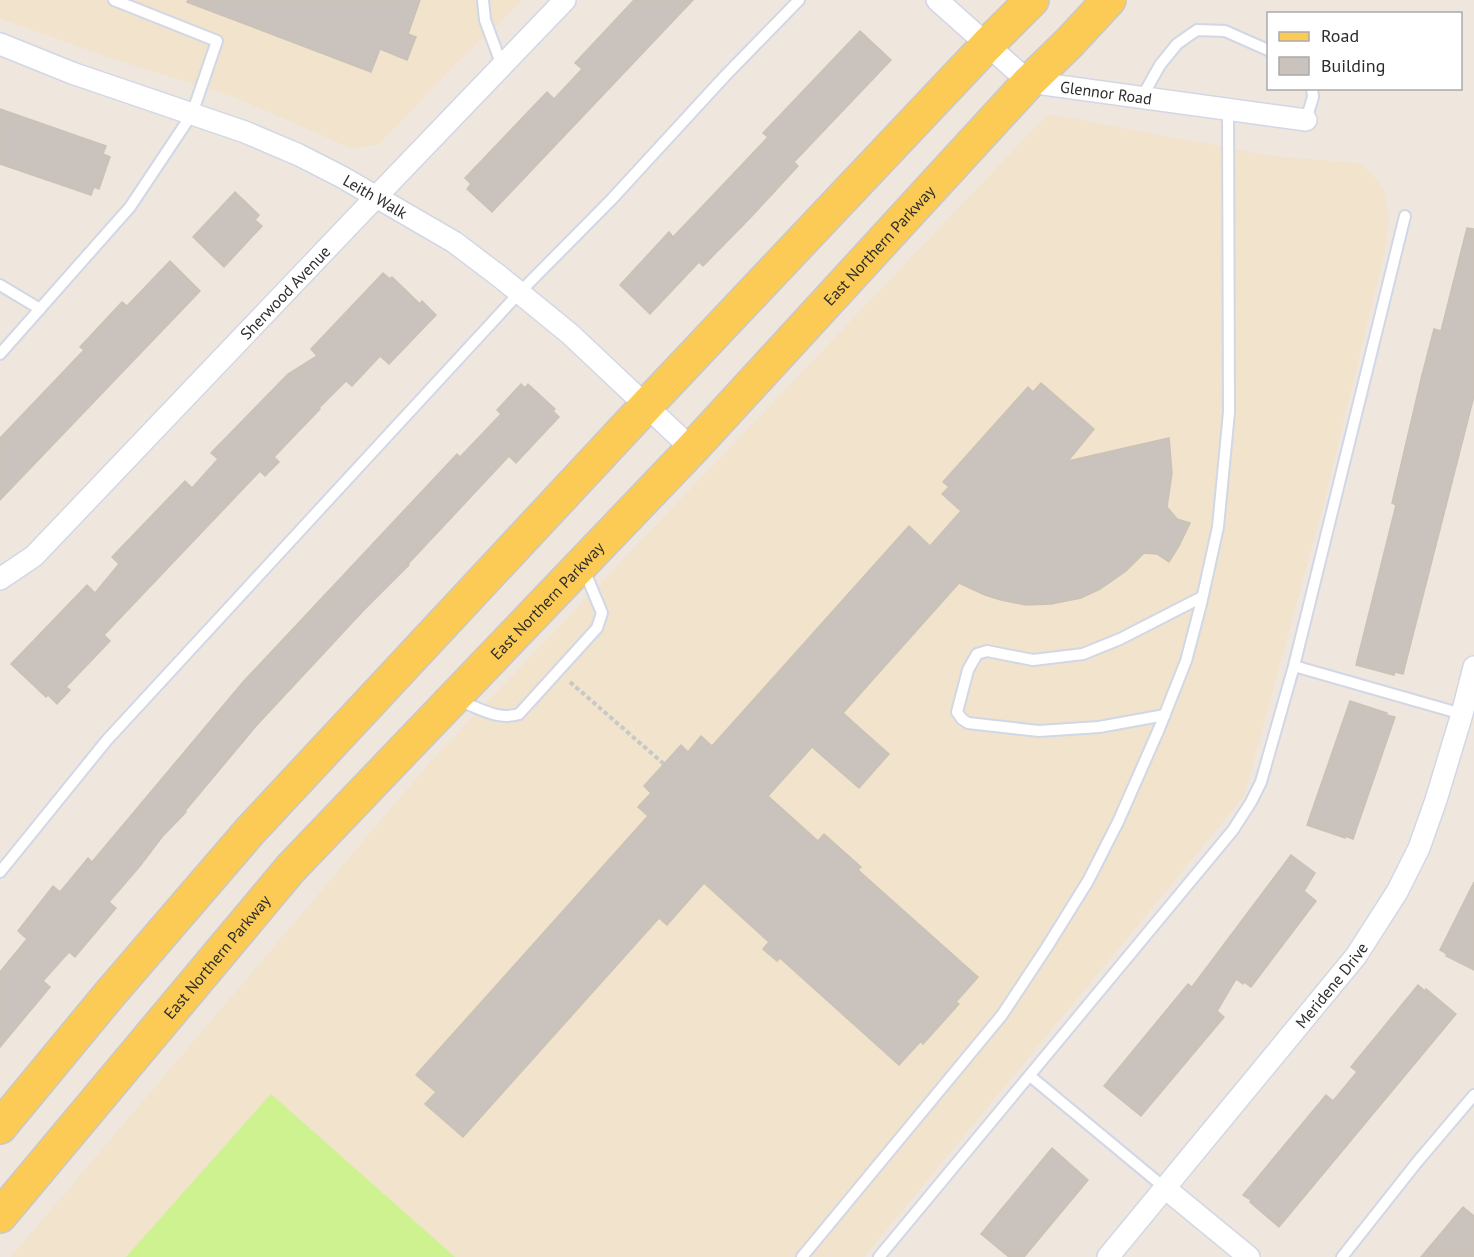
<svg xmlns="http://www.w3.org/2000/svg" width="1474" height="1257" font-family="'PT Sans',sans-serif">
	<style>
		.education { fill: #f1e3cc }
		.pitch { fill: #cef290 }
		.building { fill: #cac3bd; stroke: #cbc2b6; stroke-width: 1.5 }
		.lines { fill: none; stroke-linecap: round; stroke-linejoin: round }
		.lane-casing { stroke: #d2d7e6; stroke-width: 14 }
		.street-casing { stroke: #d2d7e6; stroke-width: 24 }
		.primary-casing { stroke: #c8c8c8; stroke-width: 36 }
		.path { stroke: #c8c8c8; stroke-width: 4; stroke-dasharray: 4.5 3; stroke-linecap: butt }
		.lane { stroke: #fff; stroke-width: 10 }
		.street { stroke: #fff; stroke-width: 21 }
		.primary { stroke: #fccb55; stroke-width: 33 }
		.labels { text-anchor: middle; dominant-baseline: central; stroke-width: 5; stroke-linejoin: round; paint-order: stroke }
		.street-label { font-size: 16px; fill: #2c2c2c; stroke: #fff }
	</style>
	<rect width="100%" height="100%" fill="#efe6dd"/>
	<g class="education">
		<path d="M 0,0 L 522,0 L 453,67 L 379,144 L 353,149 L 234,97 L 108,57 L 4,20 L 0,18 Z"/>
		<path d="M 1048,114 L 1272,156 L 1359,163 L 1372,173 L 1384,191 L 1389,218 L 1385,251 L 1323,506 L 1244,796 L 864,1257 L 11,1257 L 432,760 Z"/>
	</g>
	<path class="pitch" d="M 271,1094 L 455,1257 L 126,1257 Z"/>
	<g class="building">
		<path d="M 188,0 L 420,0 L 408,34 L 416,37 L 407,60 L 380,49 L 371,72 L 187,2 Z"/>
		<path d="M 634,0 L 693,0 L 492,212 L 467,189 L 471,184 L 465,178 L 547,92 L 554,99 L 582,69 L 575,63 Z"/>
		<path d="M 860,31 L 891,60 L 794,162 L 798,166 L 751,217 L 703,266 L 699,262 L 650,314 L 620,285 L 669,232 L 673,237 L 697,212 L 768,137 L 763,133 Z"/>
		<path d="M 0,109 L 106,146 L 103,154 L 110,157 L 99,189 L 94,187 L 91,195 L 0,164 Z"/>
		<path d="M 235,192 L 259,215 L 255,220 L 262,226 L 224,267 L 193,237 Z"/>
		<path d="M 1467,228 L 1474,229 L 1474,396 L 1403,674 L 1395,672 L 1394,675 L 1356,665 L 1396,505 L 1392,503 L 1422,375 L 1434,329 L 1441,331 Z"/>
		<path d="M 170,261 L 200,291 L 0,500 L 0,438 L 84,350 L 80,347 L 122,302 L 127,306 Z"/>
		<path d="M 383,273 L 390,279 L 392,277 L 420,304 L 422,301 L 436,315 L 389,364 L 380,356 L 352,386 L 346,381 L 319,408 L 320,409 L 274,457 L 279,462 L 265,476 L 260,471 L 104,635 L 110,641 L 66,687 L 70,690 L 57,704 L 48,695 L 46,697 L 11,664 L 87,585 L 95,593 L 119,564 L 112,557 L 185,481 L 192,488 L 218,459 L 211,453 L 288,374 L 317,356 L 311,349 Z"/>
		<path d="M 1041,383 L 1094,429 L 1068,461 L 1169,438 L 1172,473 L 1167,507 L 1177,519 L 1190,523 L 1179,546 L 1169,562 L 1157,554 L 1144,553 L 1126,571 L 1100,589 L 1081,598 L 1051,604 L 1026,605 L 1001,600 L 985,595 L 959,583 L 843,713 L 889,754 L 859,788 L 812,747 L 768,796 L 818,841 L 824,834 L 861,867 L 858,870 L 978,977 L 956,1002 L 959,1004 L 923,1044 L 921,1041 L 899,1065 L 780,958 L 777,961 L 763,949 L 769,942 L 704,883 L 667,925 L 659,918 L 463,1137 L 425,1104 L 436,1092 L 416,1075 L 648,816 L 638,807 L 651,793 L 644,786 L 681,745 L 688,752 L 701,736 L 712,746 L 909,526 L 930,546 L 961,511 L 942,494 L 949,487 L 943,482 L 1028,387 L 1033,392 Z"/>
		<path d="M 521,384 L 525,388 L 528,384 L 555,409 L 553,411 L 559,417 L 516,463 L 509,456 L 408,564 L 409,565 L 363,611 L 256,726 L 185,811 L 186,812 L 162,837 L 140,866 L 109,902 L 116,908 L 75,957 L 69,952 L 43,981 L 50,987 L 0,1047 L 0,972 L 27,939 L 18,931 L 53,886 L 60,892 L 88,858 L 92,862 L 243,682 L 457,454 L 460,457 L 501,414 L 497,410 Z"/>
		<path d="M 1350,701 L 1387,713 L 1387,715 L 1395,717 L 1353,839 L 1345,836 L 1345,838 L 1307,825 Z"/>
		<path d="M 1291,855 L 1315,873 L 1304,891 L 1316,901 L 1251,987 L 1244,982 L 1243,984 L 1236,979 L 1217,1011 L 1224,1017 L 1141,1116 L 1104,1086 L 1188,984 L 1192,987 Z"/>
		<path d="M 1474,882 L 1474,970 L 1446,956 L 1447,954 L 1440,950 Z"/>
		<path d="M 1418,985 L 1425,991 L 1426,989 L 1456,1014 L 1279,1227 L 1250,1202 L 1251,1200 L 1243,1195 L 1326,1095 L 1333,1101 L 1357,1072 L 1351,1067 Z"/>
		<path d="M 1052,1148 L 1088,1180 L 1024,1257 L 1009,1257 L 981,1234 Z"/>
		<path d="M 1463,1207 L 1474,1216 L 1474,1257 L 1421,1257 Z"/>
	</g>
	<g class="lines">
		<g class="lane-casing">
			<g id="lane">
				<path d="M 483,0 L 485,20 L 502,66"/>
				<path d="M 1142,97 L 1160,65 L 1177,44 L 1197,30 L 1225,31 L 1268,50"/>
				<path d="M 1306,120 L 1313,97 L 1312,88"/>
				<path d="M 0,285 L 40,309"/>
				<path d="M 0,354 L 130,207 L 192,114 L 217,41 L 114,0"/>
				<path d="M 1294,666 L 1462,714"/>
				<path d="M 458,701 C 480,707 495,721 519,714 L 597,628 L 602,613 L 587,577 L 587,567"/>
				<path d="M 1165,715 L 1099,727 L 1039,731 L 968,723 L 962,719 L 957,712 L 968,670 L 977,654 L 987,651 L 1033,660 L 1083,654 L 1120,639 L 1202,597"/>
				<path d="M 0,872 L 107,740 L 519,293 L 611,200 L 725,76 L 799,0"/>
				<path d="M 1030,1076 L 1165,1188"/>
				<path d="M 802,1257 L 1002,1015 L 1047,947 L 1088,881 L 1118,822 L 1159,729 L 1186,661 L 1201,604 L 1218,527 L 1229,412 L 1228,109"/>
				<path d="M 879,1257 L 1233,830 L 1251,802 L 1261,782 L 1294,666 L 1405,216"/>
				<path d="M 1342,1257 L 1418,1161 L 1474,1095"/>
			</g>
		</g>
		<g class="street-casing">
			<g id="street">
				<path id="s1" d="M 937,0 L 1029,82 L 1306,120"/>
				<path id="s2" d="M 0,44 L 72,73 L 245,132 L 299,155 L 342,177 L 454,242 L 499,276 L 570,334 L 692,449"/>
				<path id="s3" d="M 0,579 L 34,556 L 376,197 L 565,0"/>
				<path d="M 1165,1188 L 1249,1257"/>
				<path id="s4" d="M 1108,1257 L 1356,956 L 1397,892 L 1419,848 L 1436,800 L 1462,714 L 1474,667"/>
			</g>
		</g>
		<g class="primary-casing">
			<g id="primary">
				<path d="M 0,1127 L 109,995 L 250,831 L 646,406 L 987,45 L 1032,0"/>
				<path id="s5" d="M 0,1216 L 291,868 L 692,449 L 1029,82 L 1069,43 L 1109,0"/>
			</g>
		</g>
		<path class="path" d="M 570,682 L 664,764"/>
		<use href="#lane" class="lane"/>
		<use href="#street" class="street"/>
		<use href="#primary" class="primary"/>
	</g>
	<g class="labels">
		<g class="street-label">
			<text stroke="none"><textPath href="#s1" startOffset="201">Glennor Road</textPath></text>
			<text stroke="none"><textPath href="#s2" startOffset="406">Leith Walk</textPath></text>
			<text stroke="none"><textPath href="#s5" startOffset="1310">East Northern Parkway</textPath></text>
			<text stroke="none"><textPath href="#s3" startOffset="405">Sherwood Avenue</textPath></text>
			<text stroke="none"><textPath href="#s5" startOffset="824">East Northern Parkway</textPath></text>
			<text stroke="none"><textPath href="#s5" startOffset="338">East Northern Parkway</textPath></text>
			<text stroke="none"><textPath href="#s4" startOffset="352">Meridene Drive</textPath></text>
		</g>
	</g>
	<rect x="1267" y="12" width="195" height="78" fill="#ffffff" stroke="#ababab" stroke-width="1.5"/>
	<rect x="1279" y="32" width="30" height="9" fill="#fccb55" stroke="#ababab" stroke-width="1.5"/>
	<text x="1321" y="42" font-size="18" fill="#2c2c2c">Road</text>
	<rect x="1279" y="57" width="30" height="18" fill="#cac3bd" stroke="#ababab" stroke-width="1.5"/>
	<text x="1321" y="72" font-size="18" fill="#2c2c2c">Building</text>
</svg>
